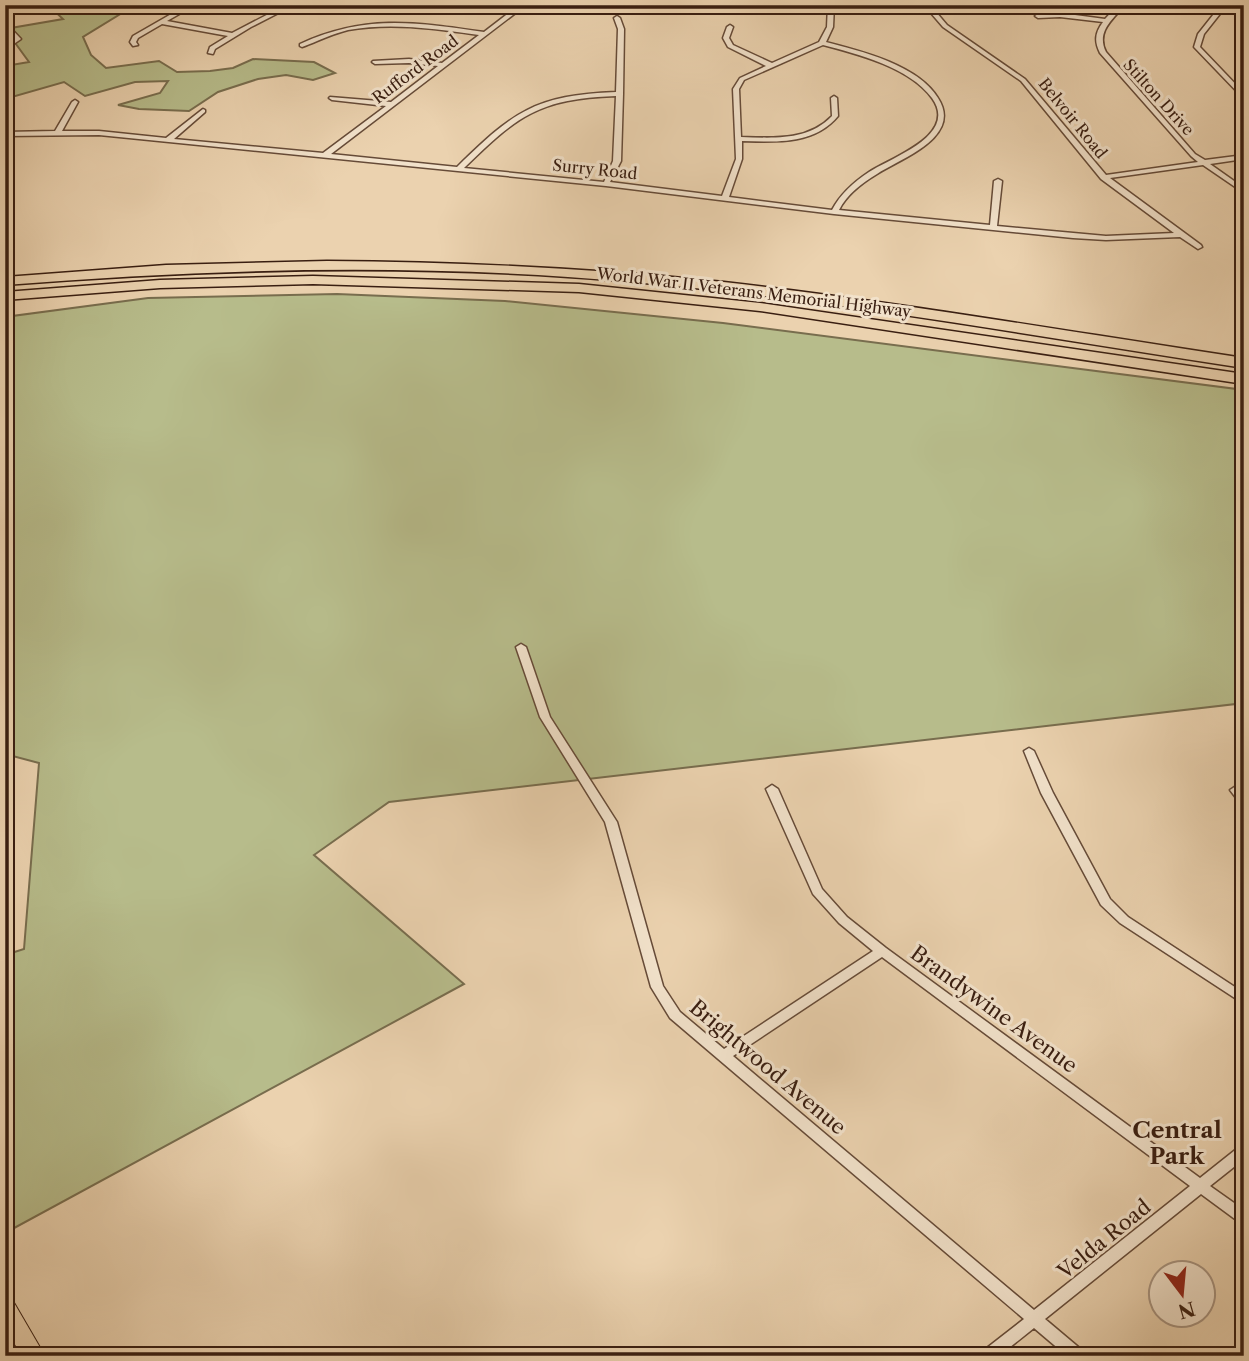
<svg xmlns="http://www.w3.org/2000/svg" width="1249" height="1361" font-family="'Libre Caslon Text',serif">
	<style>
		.green { fill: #b7bc8b; stroke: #786d4e; stroke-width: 2 }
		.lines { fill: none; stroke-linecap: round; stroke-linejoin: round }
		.minor-casing { stroke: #664b38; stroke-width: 3 }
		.primary-casing { stroke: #391e11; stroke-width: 2 }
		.motorway-casing { stroke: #391e11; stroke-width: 3 }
		.minor { fill: #f2e2cb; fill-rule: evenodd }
		.primary { fill: #ebd2af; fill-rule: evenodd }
		.motorway { fill: #ebd2af; fill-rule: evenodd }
		.labels { text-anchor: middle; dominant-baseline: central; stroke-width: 6; stroke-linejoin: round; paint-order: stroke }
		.far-street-label { font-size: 16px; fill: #391e11; stroke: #f2e2cb }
		.near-street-label { font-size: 21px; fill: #391e11; stroke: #f2e2cb }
		.near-neighbourhood-label { font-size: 23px; font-weight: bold; fill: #391e11; stroke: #f2e2cb }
	</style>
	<rect width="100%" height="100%" fill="#ebd2af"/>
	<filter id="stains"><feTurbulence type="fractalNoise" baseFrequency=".00286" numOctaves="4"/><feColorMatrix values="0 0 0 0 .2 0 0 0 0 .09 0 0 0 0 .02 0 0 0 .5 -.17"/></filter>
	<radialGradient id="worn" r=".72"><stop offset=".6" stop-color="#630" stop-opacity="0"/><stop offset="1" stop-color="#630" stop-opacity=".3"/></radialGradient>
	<g class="green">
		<path d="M 48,5 L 135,5 L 83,37 L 91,55 L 106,68 L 159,61 L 177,72 L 210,71 L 233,68 L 253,59 L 314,62 L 335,73 L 313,80 L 286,75 L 258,79 L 218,92 L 189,111 L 139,109 L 118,105 L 160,93 L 168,81 L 135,82 L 85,96 L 64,82 L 5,99 L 5,66 L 29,62 L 5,29 L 63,19 Z"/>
		<path d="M 337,294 L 505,301 L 723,323 L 1244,390 L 1244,703 L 389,802 L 314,855 L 464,984 L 5,1233 L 5,955 L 24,949 L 39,763 L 5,754 L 5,317 L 148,298 Z"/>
	</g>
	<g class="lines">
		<g class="minor-casing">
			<g id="minor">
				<path d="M 187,5 L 195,5 L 167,21 L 232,33 L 286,5 L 294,5 L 251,27 L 215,49 L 213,54 L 208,53 L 210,47 L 228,36 L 162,24 L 138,38 L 136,42 L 138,45 L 133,46 L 130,42 L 133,36 Z"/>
				<path d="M 519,5 L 526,5 L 331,154 L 457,167 C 513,112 535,95 616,92 L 618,29 L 614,18 L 617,16 L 620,18 L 624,29 L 623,94 L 621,161 L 610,182 L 722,196 L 736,159 L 733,89 L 740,78 L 766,66 L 728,47 L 723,38 L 727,27 L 730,25 L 733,27 L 729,38 L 733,45 L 772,63 L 819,42 L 827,27 L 828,5 L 834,5 L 833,27 L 826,42 C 861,51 918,65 938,98 C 963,137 902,158 877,174 C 862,183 847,194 839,210 L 990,225 L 994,181 L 998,179 L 1002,181 L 997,226 L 1106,236 L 1174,233 L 1101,179 L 1021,81 L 943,27 L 924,5 L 930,5 L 947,25 L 1025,79 L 1106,175 L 1198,162 L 1191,156 L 1100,53 C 1094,41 1095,33 1103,22 L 1060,17 L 1038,18 L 1035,16 L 1038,14 L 1060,13 L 1105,19 L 1118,5 L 1125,5 C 1112,20 1096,32 1106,52 L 1195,154 L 1205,160 L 1244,155 L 1244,159 L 1210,164 L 1244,188 L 1244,193 L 1203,165 L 1110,178 L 1201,245 L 1202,247 L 1198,249 L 1180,237 L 1106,240 L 1073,238 L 834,214 L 606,186 L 99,135 L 5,136 L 5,132 L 55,131 L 72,102 L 75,100 L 78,102 L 62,131 L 99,131 L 166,138 L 203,109 L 205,110 L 205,112 L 174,139 L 323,153 L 386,106 L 332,100 L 329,98 L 330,97 L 391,102 L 438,66 L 409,63 L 375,64 L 372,62 L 373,61 L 409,59 L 442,63 L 479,35 C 436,29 392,22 348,30 C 332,34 318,41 302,47 L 300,46 L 300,44 C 365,14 415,22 484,32 ZM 823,45 C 857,54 909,67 932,98 C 959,135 892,157 869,172 C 854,182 841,193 832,210 L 729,197 L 742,159 L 742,141 C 776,142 814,145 838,116 L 837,98 L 834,96 L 831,98 L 832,116 C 808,141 774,138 741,137 L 739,89 L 744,80 ZM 616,96 L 613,161 L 604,182 L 464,168 C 518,115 539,99 616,96 Z"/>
				<path d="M 1221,5 L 1227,5 L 1204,34 L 1200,47 L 1244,93 L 1244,99 L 1194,47 L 1198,34 Z"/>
				<path d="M 5,22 L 21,39 L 5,50 L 5,45 L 14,39 L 5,28 Z"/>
				<path d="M 521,644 L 526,647 L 550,717 L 617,822 L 663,986 L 680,1012 L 724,1049 L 873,951 L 839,923 L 813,894 L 766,789 L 772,785 L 778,789 L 822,889 L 847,917 L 886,948 L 1200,1178 L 1239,1147 L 1244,1146 L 1244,1159 L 1210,1186 L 1244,1210 L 1244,1224 L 1239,1222 L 1201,1194 L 1045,1319 L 1083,1351 L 1085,1356 L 1067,1356 L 1034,1328 L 999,1356 L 981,1356 L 983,1351 L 1024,1319 L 670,1018 L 651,987 L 605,822 L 540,717 L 516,647 ZM 882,957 L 1190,1186 L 1034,1310 L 733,1056 Z"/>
				<path d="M 1029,748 L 1034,751 L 1053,793 L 1110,899 L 1128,917 L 1244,993 L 1244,1004 L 1120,923 L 1101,905 L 1041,793 L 1024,751 Z"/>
				<path d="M 1236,786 C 1245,789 1244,796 1244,804 L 1240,803 L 1230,790 Z"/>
			</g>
		</g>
		<g class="primary-casing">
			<path id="primary" d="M 5,1299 L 13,1301 L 45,1356 L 22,1356 L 5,1328 Z"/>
		</g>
		<g class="motorway-casing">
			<g id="motorway">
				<path d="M 327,261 C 460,262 592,268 724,282 C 898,302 1071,332 1244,358 L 1244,368 C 1019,334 795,292 568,277 C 380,264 193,270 5,285 L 5,277 L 166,265 Z"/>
				<path d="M 313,276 L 579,284 L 760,303 L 1244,374 L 1244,384 L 760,311 L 579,292 L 313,284 L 160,288 L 5,300 L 5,292 L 160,280 Z"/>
			</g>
		</g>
		<use href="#minor" class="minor"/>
		<use href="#primary" class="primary"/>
		<use href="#motorway" class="motorway"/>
	</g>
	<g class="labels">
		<g class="far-street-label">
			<text transform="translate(415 69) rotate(-37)">Rufford Road</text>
			<text transform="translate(1159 97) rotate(48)">Stilton Drive</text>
			<text transform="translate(1073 118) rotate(51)">Belvoir Road</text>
			<text transform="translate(595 169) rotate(6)">Surry Road</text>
			<text transform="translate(754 292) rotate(7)">World War II Veterans Memorial Highway</text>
		</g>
		<g class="near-street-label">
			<text transform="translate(994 1009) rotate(36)">Brandywine Avenue</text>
			<text transform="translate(768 1067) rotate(40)">Brightwood Avenue</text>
			<text transform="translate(1104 1239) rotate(-39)">Velda Road</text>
		</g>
		<g class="near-neighbourhood-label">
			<text x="1177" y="1130">Central<tspan x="1177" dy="26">Park</tspan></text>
		</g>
	</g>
	<rect width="1249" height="1361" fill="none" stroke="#ebd2af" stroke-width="28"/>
	<rect x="7" y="7" width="1235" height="1347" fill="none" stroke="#391e11" stroke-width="3.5"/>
	<rect x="14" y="14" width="1221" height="1333" fill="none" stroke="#391e11" stroke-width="2"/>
	<g transform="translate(1182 1294) rotate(164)"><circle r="33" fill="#f2e2cb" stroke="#a89481" stroke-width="2"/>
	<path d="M0-5L12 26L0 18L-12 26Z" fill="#8f2418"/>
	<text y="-10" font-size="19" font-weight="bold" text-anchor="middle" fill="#391e11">N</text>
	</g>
	<rect width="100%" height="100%" filter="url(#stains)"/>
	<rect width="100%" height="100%" fill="url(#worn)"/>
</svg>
